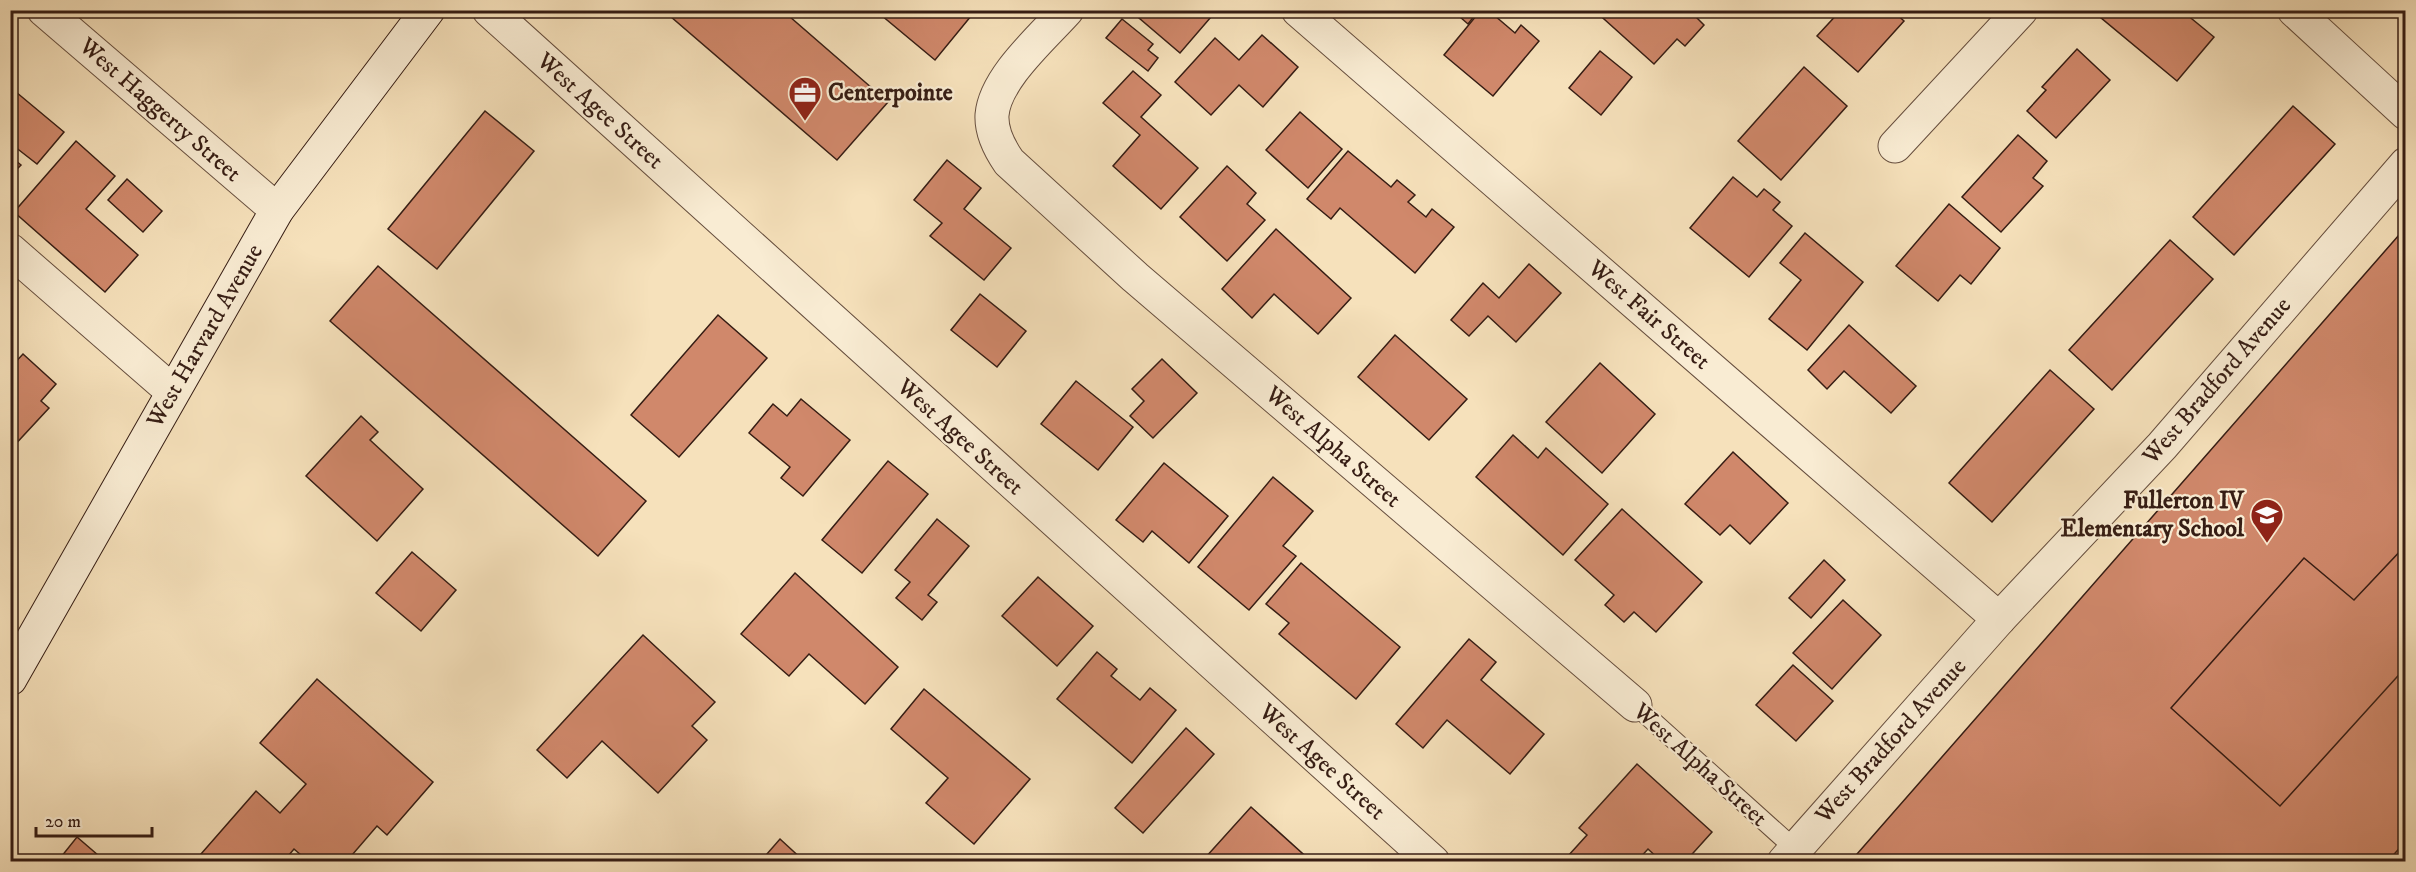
<svg xmlns="http://www.w3.org/2000/svg" width="2416" height="872" font-family="'IM FELL DW Pica',serif">
	<style>
		.building { fill: #d0886b; stroke: #361d14; stroke-width: 1.5 }
		.lines { fill: none; stroke-linecap: round; stroke-linejoin: round }
		.service-casing { stroke: #664e3e; stroke-width: 20 }
		.minor-casing { stroke: #664e3e; stroke-width: 35 }
		.secondary-casing { stroke: #361d14; stroke-width: 35 }
		.service { stroke: #f9ecd3; stroke-width: 18 }
		.minor { stroke: #f9ecd3; stroke-width: 33 }
		.secondary { stroke: #f9ecd3; stroke-width: 33 }
		.labels { text-anchor: middle; dominant-baseline: central; stroke-width: 4.5; stroke-linejoin: round; paint-order: stroke }
		.poi-label { font-size: 24px; font-weight: bold; fill: #361d14; stroke: #f9ecd3; text-anchor: start }
		.street-label { font-size: 24px; fill: #361d14; stroke: #f9ecd3 }
	</style>
	<rect width="100%" height="100%" fill="#f6e1bb"/>
	<filter id="stains"><feTurbulence type="fractalNoise" baseFrequency=".00333" numOctaves="4"/><feColorMatrix values="0 0 0 0 .2 0 0 0 0 .09 0 0 0 0 .02 0 0 0 .5 -.17"/></filter>
	<radialGradient id="worn" r=".72"><stop offset=".6" stop-color="#630" stop-opacity="0"/><stop offset="1" stop-color="#630" stop-opacity=".3"/></radialGradient>
	<g class="building">
		<path d="M 663,10 L 782,10 L 888,102 L 837,160 Z"/>
		<path d="M 875,10 L 976,10 L 935,60 Z"/>
		<path d="M 1133,10 L 1217,10 L 1180,53 L 1132,12 Z"/>
		<path d="M 1452,10 L 1479,10 L 1468,24 Z"/>
		<path d="M 1481,10 L 1488,10 L 1515,33 L 1521,25 L 1539,41 L 1493,96 L 1444,55 Z"/>
		<path d="M 1594,10 L 1702,10 L 1696,17 L 1704,25 L 1685,46 L 1677,39 L 1654,64 Z"/>
		<path d="M 1841,10 L 1892,10 L 1904,21 L 1858,72 L 1817,36 Z"/>
		<path d="M 2105,10 L 2181,10 L 2214,37 L 2177,81 L 2100,17 Z"/>
		<path d="M 1122,19 L 1153,44 L 1148,50 L 1158,58 L 1148,71 L 1106,38 Z"/>
		<path d="M 1262,35 L 1298,67 L 1263,107 L 1239,85 L 1211,115 L 1175,82 L 1215,38 L 1239,60 Z"/>
		<path d="M 2077,49 L 2110,80 L 2056,138 L 2027,111 L 2046,90 L 2042,87 Z"/>
		<path d="M 1600,51 L 1632,77 L 1601,115 L 1569,88 Z"/>
		<path d="M 1804,67 L 1847,106 L 1781,180 L 1738,141 Z"/>
		<path d="M 1133,71 L 1161,95 L 1141,117 L 1198,168 L 1161,209 L 1113,166 L 1140,135 L 1103,103 Z"/>
		<path d="M 10,87 L 64,132 L 37,164 L 10,143 Z"/>
		<path d="M 2293,106 L 2335,144 L 2234,255 L 2193,217 Z"/>
		<path d="M 485,111 L 534,151 L 437,269 L 388,229 Z"/>
		<path d="M 1300,112 L 1342,149 L 1308,188 L 1266,150 Z"/>
		<path d="M 2018,135 L 2047,161 L 2033,178 L 2043,186 L 2001,232 L 1962,197 Z"/>
		<path d="M 76,141 L 115,176 L 86,209 L 138,255 L 105,292 L 14,212 Z"/>
		<path d="M 1348,151 L 1391,187 L 1397,180 L 1415,195 L 1408,202 L 1426,217 L 1432,209 L 1454,227 L 1415,273 L 1340,208 L 1331,219 L 1307,199 Z"/>
		<path d="M 10,156 L 21,165 L 10,176 Z"/>
		<path d="M 947,160 L 981,188 L 964,209 L 1011,248 L 984,280 L 930,236 L 942,223 L 914,200 Z"/>
		<path d="M 1227,166 L 1256,193 L 1247,204 L 1265,220 L 1227,261 L 1180,217 Z"/>
		<path d="M 1733,177 L 1757,197 L 1764,189 L 1780,202 L 1773,210 L 1792,226 L 1749,277 L 1690,228 Z"/>
		<path d="M 127,179 L 162,211 L 143,232 L 108,200 Z"/>
		<path d="M 1949,204 L 2000,248 L 1971,284 L 1960,275 L 1938,301 L 1896,266 Z"/>
		<path d="M 2406,227 L 2406,862 L 1850,862 Z"/>
		<path d="M 1276,229 L 1351,298 L 1318,334 L 1274,294 L 1252,318 L 1222,289 Z"/>
		<path d="M 1805,233 L 1863,282 L 1807,350 L 1769,319 L 1801,280 L 1780,263 Z"/>
		<path d="M 2170,240 L 2213,279 L 2112,390 L 2069,350 Z"/>
		<path d="M 1529,264 L 1561,293 L 1516,342 L 1488,316 L 1469,336 L 1451,320 L 1483,283 L 1499,298 Z"/>
		<path d="M 378,266 L 646,501 L 598,556 L 330,321 Z"/>
		<path d="M 980,294 L 1026,331 L 997,367 L 951,330 Z"/>
		<path d="M 718,315 L 767,358 L 679,457 L 631,415 Z"/>
		<path d="M 1849,325 L 1916,386 L 1891,413 L 1844,371 L 1827,389 L 1808,370 Z"/>
		<path d="M 1395,335 L 1467,399 L 1429,440 L 1358,377 Z"/>
		<path d="M 23,354 L 56,384 L 41,401 L 49,408 L 10,450 L 10,368 Z"/>
		<path d="M 1162,359 L 1197,393 L 1153,438 L 1130,416 L 1144,401 L 1132,389 Z"/>
		<path d="M 1600,363 L 1655,414 L 1602,473 L 1546,422 Z"/>
		<path d="M 2050,370 L 2094,409 L 1992,522 L 1949,483 Z"/>
		<path d="M 1076,381 L 1133,427 L 1098,470 L 1041,424 Z"/>
		<path d="M 801,399 L 850,440 L 803,496 L 781,478 L 790,467 L 749,433 L 773,404 L 787,416 Z"/>
		<path d="M 361,416 L 378,432 L 370,440 L 423,489 L 377,541 L 306,476 Z"/>
		<path d="M 1513,435 L 1538,458 L 1546,448 L 1608,504 L 1563,555 L 1476,477 Z"/>
		<path d="M 1733,452 L 1788,503 L 1750,544 L 1730,525 L 1720,535 L 1685,504 Z"/>
		<path d="M 888,461 L 928,494 L 862,573 L 822,540 Z"/>
		<path d="M 1164,463 L 1228,516 L 1189,563 L 1152,531 L 1143,542 L 1116,520 Z"/>
		<path d="M 1273,477 L 1313,511 L 1283,546 L 1296,556 L 1249,610 L 1198,567 Z"/>
		<path d="M 1622,509 L 1702,582 L 1656,632 L 1634,612 L 1624,622 L 1605,605 L 1614,595 L 1575,560 Z"/>
		<path d="M 937,519 L 969,546 L 928,595 L 937,602 L 922,620 L 896,598 L 910,582 L 895,570 Z"/>
		<path d="M 2406,545 L 2406,667 L 2280,806 L 2171,708 L 2304,558 L 2354,600 Z"/>
		<path d="M 412,552 L 456,590 L 421,631 L 376,593 Z"/>
		<path d="M 1824,560 L 1845,580 L 1811,618 L 1789,598 Z"/>
		<path d="M 1301,563 L 1400,647 L 1356,699 L 1279,634 L 1289,623 L 1266,604 Z"/>
		<path d="M 795,573 L 898,667 L 865,704 L 809,654 L 789,676 L 741,634 Z"/>
		<path d="M 1038,577 L 1093,626 L 1057,666 L 1002,616 Z"/>
		<path d="M 1843,600 L 1881,635 L 1832,689 L 1793,653 Z"/>
		<path d="M 643,635 L 715,702 L 692,726 L 707,740 L 658,793 L 602,741 L 567,778 L 537,750 Z"/>
		<path d="M 1469,639 L 1496,662 L 1481,680 L 1544,734 L 1510,774 L 1447,720 L 1423,748 L 1396,724 Z"/>
		<path d="M 1097,652 L 1117,669 L 1111,676 L 1140,700 L 1150,688 L 1176,710 L 1132,763 L 1057,699 Z"/>
		<path d="M 1793,665 L 1833,701 L 1796,741 L 1756,705 Z"/>
		<path d="M 317,679 L 433,782 L 387,835 L 377,826 L 346,862 L 309,862 L 294,849 L 283,862 L 194,862 L 256,791 L 280,813 L 306,784 L 260,743 Z"/>
		<path d="M 924,689 L 1030,779 L 974,844 L 926,803 L 948,778 L 891,729 Z"/>
		<path d="M 1186,728 L 1214,754 L 1143,833 L 1115,808 Z"/>
		<path d="M 1637,764 L 1712,832 L 1685,862 L 1662,862 L 1648,849 L 1636,862 L 1574,862 L 1568,856 L 1587,835 L 1579,828 Z"/>
		<path d="M 1251,807 L 1312,862 L 1209,862 L 1205,858 Z"/>
		<path d="M 77,837 L 106,862 L 57,862 Z"/>
		<path d="M 780,839 L 805,862 L 760,862 Z"/>
		<path d="M 2406,841 L 2406,862 L 2387,862 Z"/>
	</g>
	<g class="lines">
		<g class="service-casing">
			<path id="service" d="M 1635,705 L 1795,849"/>
		</g>
		<g class="minor-casing">
			<g id="minor">
				<path d="M 44,10 L 277,210"/>
				<path d="M 489,10 L 1433,862"/>
				<path d="M 1067,10 C 1043,37 995,78 992,115 C 991,133 1000,149 1009,162 L 1135,277 L 1635,705"/>
				<path d="M 1298,10 L 1999,619"/>
				<path d="M 2294,10 L 2406,113"/>
				<path d="M 1895,146 L 2021,10"/>
				<path d="M 10,250 L 172,391"/>
				<path d="M 1784,862 L 1999,619 L 2162,446 L 2406,164"/>
			</g>
		</g>
		<g class="secondary-casing">
			<path id="secondary" d="M 10,679 L 277,210 L 428,10"/>
		</g>
		<use href="#service" class="service"/>
		<use href="#minor" class="minor"/>
		<use href="#secondary" class="secondary"/>
	</g>
	<defs>
		<g id="office-pin" transform="scale(1.725)"><path d="M0 17L-7.5 6A9.5 9.5 0 1 1 7.5 6Z" fill="#8f2418" stroke="#f9ecd3"/><path d="M-6-3h4V-5.5h4V-3h4V5H-6ZM-1-4.5V-3h2v-1.5ZM-6 0V1H6V0Z" fill="#fff"/></g>
		<g id="school-pin" transform="scale(1.725)"><path d="M0 17L-7.5 6A9.5 9.5 0 1 1 7.5 6Z" fill="#8f2418" stroke="#f9ecd3"/><path d="M0-5L7-2L0 1L-7-2ZM-4 1L0 2.5L4 1V4Q0 6-4 4Z" fill="#fff"/></g>
	</defs>
	<g fill-rule="evenodd">
		<use href="#office-pin" x="805" y="93"/>
		<use href="#school-pin" x="2267" y="515"/>
	</g>
	<g class="labels">
		<g class="poi-label">
			<text x="828" y="93">Centerpointe</text>
			<text x="2244" y="501" text-anchor="end">Fullerton IV<tspan x="2244" dy="28">Elementary School</tspan></text>
		</g>
		<g class="street-label">
			<text transform="translate(160 110) rotate(41)">West Haggerty Street</text>
			<text transform="translate(600 111) rotate(42)">West Agee Street</text>
			<text transform="translate(1649 315) rotate(41)">West Fair Street</text>
			<text transform="translate(205 336) rotate(-60)">West Harvard Avenue</text>
			<text transform="translate(2217 381) rotate(-49)">West Bradford Avenue</text>
			<text transform="translate(960 437) rotate(42)">West Agee Street</text>
			<text transform="translate(1333 447) rotate(41)">West Alpha Street</text>
			<text transform="translate(1891 741) rotate(-48)">West Bradford Avenue</text>
			<text transform="translate(1322 762) rotate(42)">West Agee Street</text>
			<text transform="translate(1700 765) rotate(42)">West Alpha Street</text>
		</g>
	</g>
	<rect width="2416" height="872" fill="none" stroke="#f6e1bb" stroke-width="36"/>
	<rect x="12" y="12" width="2392" height="848" fill="none" stroke="#361d14" stroke-width="3"/>
	<rect x="18" y="18" width="2380" height="836" fill="none" stroke="#361d14" stroke-width="1.5"/>
	<path d="M36 827v9h116v-9" fill="none" stroke="#361d14" stroke-width="3"/>
	<text x="45" y="827" font-size="18" fill="#361d14" stroke="#f9ecd3" stroke-width="4.5" paint-order="stroke">20 m</text>
	<rect width="100%" height="100%" filter="url(#stains)"/>
	<rect width="100%" height="100%" fill="url(#worn)"/>
</svg>
